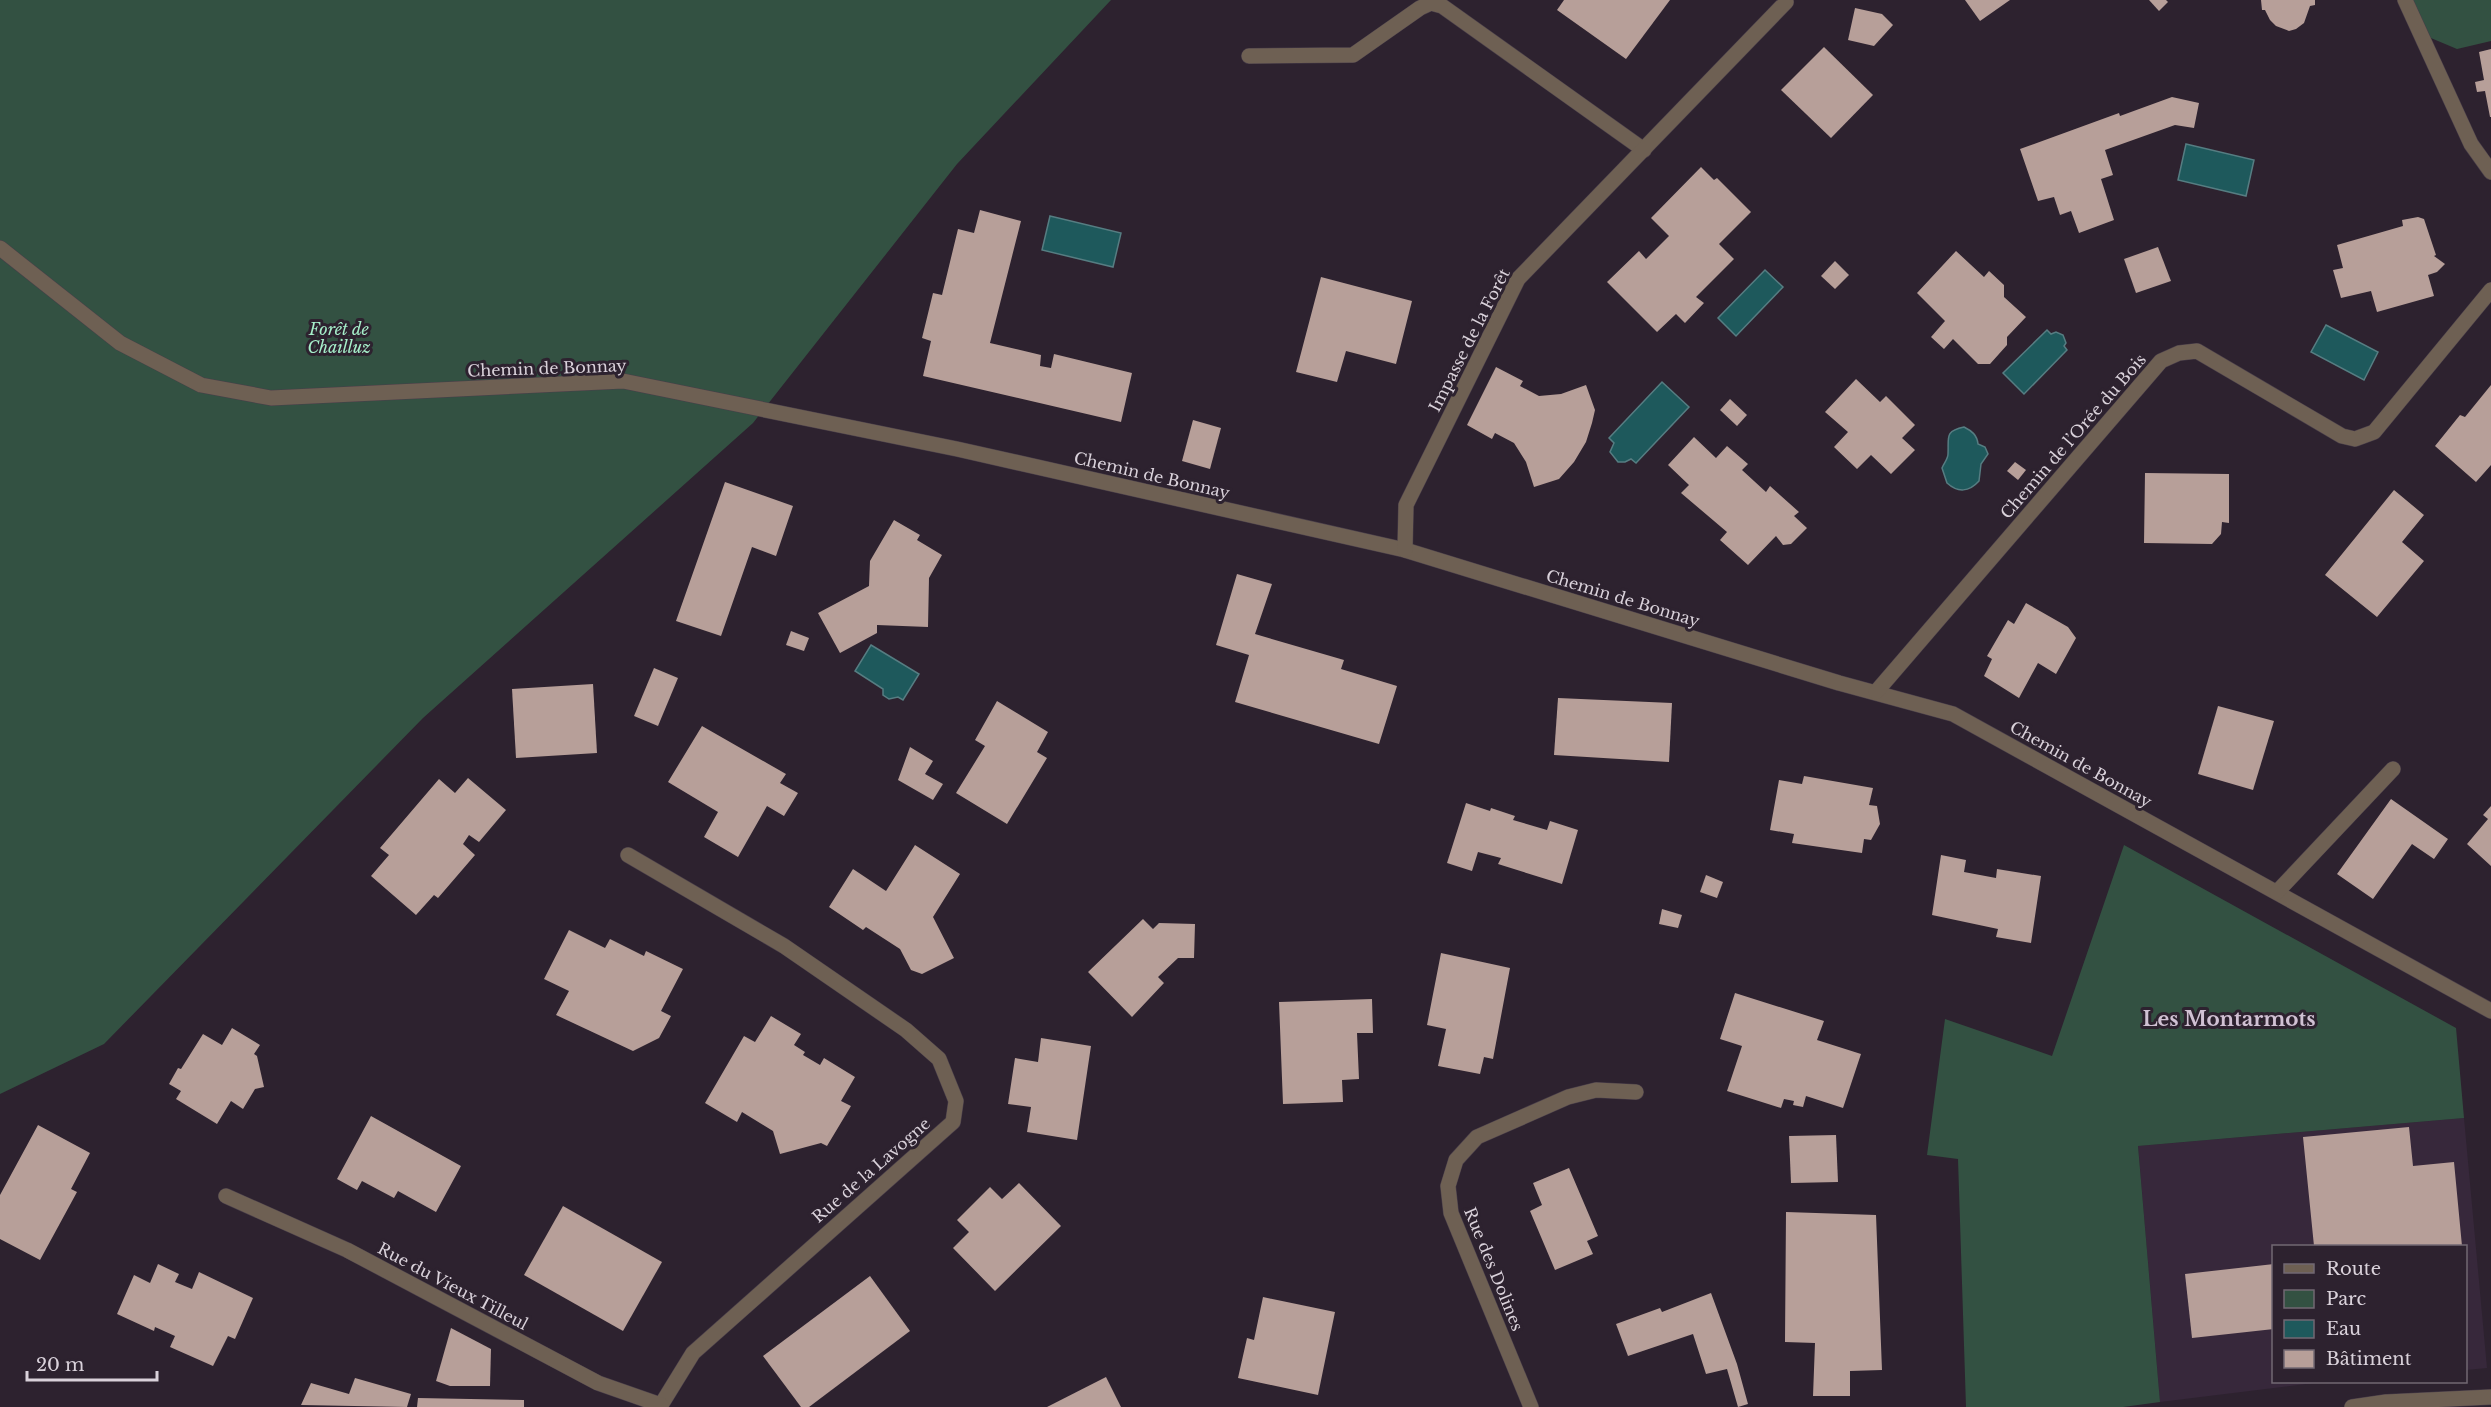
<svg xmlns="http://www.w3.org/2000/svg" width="2491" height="1407" font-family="'Libre Baskerville',serif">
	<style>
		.built { fill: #37283b }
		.green { fill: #335142 }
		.water { fill: #1e595c; stroke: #567d82; stroke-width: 1.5 }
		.building { fill: #b79f99 }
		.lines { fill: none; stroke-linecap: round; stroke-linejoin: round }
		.minor-casing { stroke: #493e4a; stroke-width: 16 }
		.minor { stroke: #6e6053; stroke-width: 15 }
		.labels { text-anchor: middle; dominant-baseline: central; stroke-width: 6; stroke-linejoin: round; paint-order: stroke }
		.park-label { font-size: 16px; font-style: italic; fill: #a6efca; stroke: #2d222f }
		.street-label { font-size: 16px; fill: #d9d1da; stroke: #2d222f }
		.quarter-label { font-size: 20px; font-weight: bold; fill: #d0c1d3; stroke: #2d222f }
	</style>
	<rect width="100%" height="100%" fill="#2d222f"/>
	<path class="built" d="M 2464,1118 L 2487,1368 L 2466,1370 L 2466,1246 L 2274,1246 L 2274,1382 L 2322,1382 L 2160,1402 L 2138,1146 Z"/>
	<g class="green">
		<path d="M 0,0 L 1111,0 L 957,164 L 753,423 L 423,718 L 104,1044 L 0,1094 Z"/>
		<path d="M 2399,0 L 2491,0 L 2491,41 L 2457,49 L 2419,33 Z"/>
		<path d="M 2124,845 L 2456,1028 L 2464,1118 L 2138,1146 L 2160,1402 L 2123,1407 L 1966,1407 L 1958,1159 L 1927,1155 L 1945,1019 L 2052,1056 Z"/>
	</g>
	<g class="water">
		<path d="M 2186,144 L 2254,160 L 2246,196 L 2178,180 Z"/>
		<path d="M 1050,216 L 1121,233 L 1113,267 L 1042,250 Z"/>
		<path d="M 1765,270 L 1783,287 L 1736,336 L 1718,318 Z"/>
		<path d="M 2326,325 L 2378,352 L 2364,380 L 2311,352 Z"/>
		<path d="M 2047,330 L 2051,334 L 2056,332 L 2063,335 L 2066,343 L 2064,346 L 2067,350 L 2024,394 L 2003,373 Z"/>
		<path d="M 1662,382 L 1689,407 L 1636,463 L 1631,459 L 1625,462 L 1618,462 L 1610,452 L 1614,443 L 1609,438 Z"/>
		<path d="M 1964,427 C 1972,431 1977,435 1978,444 L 1985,447 L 1988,454 L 1981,464 L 1979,481 C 1969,492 1958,493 1947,483 L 1942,468 C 1944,463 1948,459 1948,454 C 1949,438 1944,431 1964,427 Z"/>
		<path d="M 871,645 L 919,674 L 903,700 L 898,697 L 889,699 L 883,695 L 883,689 L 855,671 Z"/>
	</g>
	<g class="building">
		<path d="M 1564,0 L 1670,0 L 1626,59 L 1557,10 Z"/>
		<path d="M 1965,0 L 2010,0 L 1980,21 Z"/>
		<path d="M 2149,0 L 2166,0 L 2168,2 L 2159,11 Z"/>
		<path d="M 2261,0 L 2315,0 L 2315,5 L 2310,6 L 2304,23 L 2296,29 L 2289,31 L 2276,26 L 2270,20 L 2265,10 L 2262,10 Z"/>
		<path d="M 1855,8 L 1882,14 L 1893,25 L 1874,46 L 1848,40 Z"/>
		<path d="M 1824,47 L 1873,95 L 1831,138 L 1781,90 Z"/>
		<path d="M 2491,49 L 2491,117 L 2490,117 L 2485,91 L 2477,92 L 2475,82 L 2484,80 L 2479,52 Z"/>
		<path d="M 2172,97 L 2199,103 L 2194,128 L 2175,125 L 2105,150 L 2113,175 L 2101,179 L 2114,220 L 2079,233 L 2071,211 L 2060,215 L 2054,197 L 2038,201 L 2020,149 L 2119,113 L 2120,116 Z"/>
		<path d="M 1701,167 L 1714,180 L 1717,178 L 1751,212 L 1719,244 L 1734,259 L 1696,297 L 1704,303 L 1685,323 L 1676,314 L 1657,332 L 1607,282 L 1639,251 L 1646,259 L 1669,236 L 1651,218 Z"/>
		<path d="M 980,210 L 1021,221 L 990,343 L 1041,355 L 1040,366 L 1051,368 L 1054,354 L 1132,373 L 1121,422 L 923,376 L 931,341 L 922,338 L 933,293 L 942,295 L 958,229 L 974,233 Z"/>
		<path d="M 2418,217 L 2424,219 L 2436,255 L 2434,256 L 2445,264 L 2437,272 L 2428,275 L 2434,296 L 2377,312 L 2371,291 L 2341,298 L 2333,270 L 2343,268 L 2337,245 L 2403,226 L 2402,220 Z"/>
		<path d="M 2158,247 L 2171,281 L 2136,293 L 2124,259 Z"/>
		<path d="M 1956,251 L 1984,277 L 1989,271 L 2004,285 L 2004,297 L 2026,317 L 2007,337 L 2007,345 L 1990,364 L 1978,364 L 1953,339 L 1944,349 L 1931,337 L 1945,321 L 1917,293 Z"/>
		<path d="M 1835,261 L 1849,275 L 1835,289 L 1821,276 Z"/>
		<path d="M 1321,277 L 1412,301 L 1396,364 L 1346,351 L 1337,382 L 1296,372 Z"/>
		<path d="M 1496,367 L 1523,381 L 1520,386 L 1539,396 L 1561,394 L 1586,385 L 1595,410 L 1592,423 L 1586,442 L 1574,462 L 1559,479 L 1534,487 L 1526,462 L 1514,443 L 1495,433 L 1492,439 L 1467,425 Z"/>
		<path d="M 1856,379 L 1880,402 L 1886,396 L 1915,425 L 1902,438 L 1915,450 L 1891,474 L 1871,455 L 1857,469 L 1834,447 L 1848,432 L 1825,412 Z"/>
		<path d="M 2491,385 L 2491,465 L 2476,482 L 2435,446 L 2460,415 L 2465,417 Z"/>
		<path d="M 1730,399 L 1747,415 L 1737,426 L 1720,410 Z"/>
		<path d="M 1193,420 L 1221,428 L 1210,469 L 1182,461 Z"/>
		<path d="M 1694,437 L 1716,458 L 1727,446 L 1748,464 L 1742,470 L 1766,492 L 1770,486 L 1799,512 L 1794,516 L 1807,528 L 1791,544 L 1783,545 L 1776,536 L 1748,565 L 1720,540 L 1727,532 L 1681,493 L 1689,485 L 1668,465 Z"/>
		<path d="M 2015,462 L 2026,470 L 2018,480 L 2007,471 Z"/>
		<path d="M 2145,473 L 2229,474 L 2229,523 L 2222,522 L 2221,534 L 2212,544 L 2144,543 Z"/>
		<path d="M 725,482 L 793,506 L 776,556 L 752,547 L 721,636 L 676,621 Z"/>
		<path d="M 2394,490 L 2424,515 L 2402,542 L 2424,561 L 2377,617 L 2325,575 Z"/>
		<path d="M 894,520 L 920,535 L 917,540 L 942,555 L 929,578 L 928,627 L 877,625 L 877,633 L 840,653 L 818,613 L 869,586 L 870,561 Z"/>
		<path d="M 1237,574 L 1272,584 L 1255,634 L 1344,660 L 1341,669 L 1397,686 L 1379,744 L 1235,702 L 1249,655 L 1216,645 Z"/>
		<path d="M 2026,603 L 2068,627 L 2076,638 L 2056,674 L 2038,663 L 2019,698 L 1984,676 L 1992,659 L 1987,656 L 2008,620 L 2014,624 Z"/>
		<path d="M 791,631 L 809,638 L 804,651 L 786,645 Z"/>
		<path d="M 654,668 L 678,678 L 658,726 L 634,716 Z"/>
		<path d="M 593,684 L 597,753 L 516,758 L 512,689 Z"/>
		<path d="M 1558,698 L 1672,703 L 1669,762 L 1554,755 Z"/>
		<path d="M 997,701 L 1048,732 L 1037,752 L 1047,758 L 1007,824 L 956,793 L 985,746 L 975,740 Z"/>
		<path d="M 2218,706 L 2274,721 L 2253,790 L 2198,774 Z"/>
		<path d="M 702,726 L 786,774 L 780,783 L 798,793 L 784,816 L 767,806 L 738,857 L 704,837 L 718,812 L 668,782 Z"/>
		<path d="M 910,747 L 933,761 L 925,774 L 943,784 L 933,800 L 898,780 Z"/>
		<path d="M 1804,776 L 1873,788 L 1869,805 L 1877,806 L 1880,824 L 1871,840 L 1864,839 L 1862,853 L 1792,843 L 1794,834 L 1770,830 L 1779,780 L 1802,784 Z"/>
		<path d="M 468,778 L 506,810 L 479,842 L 469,835 L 463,844 L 475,855 L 438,898 L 434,895 L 416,915 L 371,876 L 389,855 L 380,848 L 439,779 L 455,793 Z"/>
		<path d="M 2391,799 L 2448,839 L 2434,859 L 2412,844 L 2373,899 L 2337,874 Z"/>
		<path d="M 1466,803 L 1490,811 L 1491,808 L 1515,816 L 1513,820 L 1547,830 L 1550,821 L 1578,830 L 1562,884 L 1498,864 L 1501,858 L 1478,852 L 1472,871 L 1447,863 Z"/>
		<path d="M 2491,806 L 2491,866 L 2467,844 L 2488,819 L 2483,815 Z"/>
		<path d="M 915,845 L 960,874 L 933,917 L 954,958 L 922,974 L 911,970 L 900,949 L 866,927 L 863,930 L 829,907 L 853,869 L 886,891 Z"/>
		<path d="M 1941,855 L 1966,860 L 1964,872 L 1996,878 L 1997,869 L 2041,876 L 2031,943 L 1996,937 L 1998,929 L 1932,915 Z"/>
		<path d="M 1706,875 L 1723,882 L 1717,898 L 1700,892 Z"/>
		<path d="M 1662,909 L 1682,915 L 1678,928 L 1659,924 Z"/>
		<path d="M 1143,919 L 1153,929 L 1159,923 L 1195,924 L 1194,958 L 1178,958 L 1158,977 L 1164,983 L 1132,1017 L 1088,972 Z"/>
		<path d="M 569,930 L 605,948 L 610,939 L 644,956 L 646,951 L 683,969 L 661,1011 L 671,1016 L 659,1038 L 633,1051 L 556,1015 L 569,991 L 544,979 Z"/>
		<path d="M 1441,953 L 1510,968 L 1493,1059 L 1484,1057 L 1480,1074 L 1438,1066 L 1446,1029 L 1427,1025 Z"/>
		<path d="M 1735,993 L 1824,1021 L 1817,1040 L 1861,1054 L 1843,1108 L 1806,1096 L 1803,1107 L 1793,1105 L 1794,1101 L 1784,1099 L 1781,1108 L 1727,1091 L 1742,1046 L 1720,1039 Z"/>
		<path d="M 1372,999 L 1373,1033 L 1357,1033 L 1359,1079 L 1342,1080 L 1343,1102 L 1283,1104 L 1279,1002 Z"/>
		<path d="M 771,1016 L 801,1034 L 794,1045 L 805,1052 L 803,1055 L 820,1065 L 824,1058 L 855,1077 L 841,1101 L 851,1106 L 827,1146 L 821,1143 L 780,1154 L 773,1131 L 742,1112 L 737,1122 L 705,1103 L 744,1036 L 755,1042 Z"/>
		<path d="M 232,1028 L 260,1045 L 254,1054 L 257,1056 L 264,1087 L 255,1089 L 243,1109 L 231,1101 L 217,1124 L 176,1099 L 181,1091 L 169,1084 L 178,1068 L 181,1069 L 203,1034 L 222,1045 Z"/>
		<path d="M 1041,1038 L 1091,1046 L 1077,1140 L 1027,1132 L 1031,1107 L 1008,1104 L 1015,1058 L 1038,1062 Z"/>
		<path d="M 371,1116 L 461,1166 L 436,1212 L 398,1191 L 394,1198 L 362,1181 L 357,1190 L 337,1179 Z"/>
		<path d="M 38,1125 L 90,1153 L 71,1189 L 77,1192 L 40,1260 L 0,1239 L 0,1195 Z"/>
		<path d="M 2409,1127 L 2413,1166 L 2454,1162 L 2462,1246 L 2314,1246 L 2303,1137 Z"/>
		<path d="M 1836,1135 L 1838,1182 L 1791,1183 L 1789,1136 Z"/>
		<path d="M 1569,1168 L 1598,1236 L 1587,1241 L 1593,1254 L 1555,1270 L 1530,1211 L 1542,1205 L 1533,1183 Z"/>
		<path d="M 1019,1183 L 1061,1226 L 995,1291 L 953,1248 L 969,1232 L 957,1220 L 990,1187 L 1002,1199 Z"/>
		<path d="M 563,1206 L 662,1262 L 623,1331 L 524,1275 Z"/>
		<path d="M 1786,1212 L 1876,1215 L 1882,1370 L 1850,1371 L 1850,1396 L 1813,1396 L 1815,1343 L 1785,1342 Z"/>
		<path d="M 158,1264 L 179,1274 L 175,1282 L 192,1289 L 199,1272 L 253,1298 L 235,1339 L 228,1336 L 213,1366 L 170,1347 L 175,1336 L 155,1327 L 154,1331 L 117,1314 L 134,1275 L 150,1283 Z"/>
		<path d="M 2274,1264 L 2274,1329 L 2192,1338 L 2185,1274 Z"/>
		<path d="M 870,1276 L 910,1331 L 809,1407 L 801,1407 L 763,1356 Z"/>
		<path d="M 1711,1293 L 1737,1364 L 1748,1404 L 1738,1407 L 1727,1369 L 1706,1374 L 1693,1334 L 1628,1356 L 1616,1324 L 1660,1308 L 1662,1312 Z"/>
		<path d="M 1263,1297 L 1335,1312 L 1318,1395 L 1238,1378 L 1247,1338 L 1254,1340 Z"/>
		<path d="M 451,1328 L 491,1349 L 490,1386 L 450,1386 L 436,1381 Z"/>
		<path d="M 1106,1377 L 1121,1407 L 1047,1407 Z"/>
		<path d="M 355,1378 L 411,1394 L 407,1407 L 301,1405 L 311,1383 L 349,1394 Z"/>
		<path d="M 418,1398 L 524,1400 L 524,1407 L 417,1407 Z"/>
	</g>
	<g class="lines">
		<g class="minor-casing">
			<g id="minor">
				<path d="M 2405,0 L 2471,144 L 2491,172"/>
				<path d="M 1249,56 L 1353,55 L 1420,8 L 1431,3 L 1442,6 L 1644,150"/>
				<path d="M 0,248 L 120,343 L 201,385 L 271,398 L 623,381 L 957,449 L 1405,550 L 1839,683 L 1953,714 L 2491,1011"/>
				<path d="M 1405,550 L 1406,505 L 1518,279 L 1786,2 L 1785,0"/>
				<path d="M 1876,692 L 2161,361 L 2179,353 L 2197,351 L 2342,436 L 2355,439 L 2374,432 L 2491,290"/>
				<path d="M 628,855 L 784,946 L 906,1030 L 939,1059 L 956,1101 L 953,1122 L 693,1353 L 661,1405"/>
				<path d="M 2277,892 L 2393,769"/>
				<path d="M 226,1196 L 347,1250 L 598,1383 L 661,1405"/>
				<path d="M 1531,1407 L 1451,1213 L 1448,1186 L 1456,1160 L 1477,1137 L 1568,1097 L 1596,1090 L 1636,1092"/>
				<path d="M 2352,1407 L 2386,1402 L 2491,1397"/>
			</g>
		</g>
		<use href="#minor" class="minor"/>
	</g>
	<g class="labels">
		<g class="park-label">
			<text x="339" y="329">Forêt de<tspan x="339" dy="18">Chailluz</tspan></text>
		</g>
		<g class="street-label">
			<text transform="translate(1469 340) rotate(-63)">Impasse de la Forêt</text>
			<text transform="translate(547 368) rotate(-2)">Chemin de Bonnay</text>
			<text transform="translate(2073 436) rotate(-49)">Chemin de l’Orée du Bois</text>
			<text transform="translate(1152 475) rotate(13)">Chemin de Bonnay</text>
			<text transform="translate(1623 598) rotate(17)">Chemin de Bonnay</text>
			<text transform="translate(2081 764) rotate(29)">Chemin de Bonnay</text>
			<text transform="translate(871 1170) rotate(-41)">Rue de la Lavogne</text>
			<text transform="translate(1494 1269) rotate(68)">Rue des Dolines</text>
			<text transform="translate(453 1286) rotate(28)">Rue du Vieux Tilleul</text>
		</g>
		<g class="quarter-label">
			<text x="2229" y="1019">Les Montarmots</text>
		</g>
	</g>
	<rect x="2272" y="1245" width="195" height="138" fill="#2d222f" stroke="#726873" stroke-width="1.5"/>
	<rect x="2284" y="1264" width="30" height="9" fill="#6e6053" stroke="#726873" stroke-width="1.5"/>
	<text x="2326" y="1275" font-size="18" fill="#d9d1da">Route</text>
	<rect x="2284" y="1290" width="30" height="18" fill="#335142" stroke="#726873" stroke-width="1.5"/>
	<text x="2326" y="1305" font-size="18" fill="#d9d1da">Parc</text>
	<rect x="2284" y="1320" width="30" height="18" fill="#1e595c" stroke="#726873" stroke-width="1.5"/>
	<text x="2326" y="1335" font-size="18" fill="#d9d1da">Eau</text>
	<rect x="2284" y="1350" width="30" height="18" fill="#b79f99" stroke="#726873" stroke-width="1.5"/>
	<text x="2326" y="1365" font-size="18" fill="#d9d1da">Bâtiment</text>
	<path d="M27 1371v9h130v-9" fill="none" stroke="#d9d1da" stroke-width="3"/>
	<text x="36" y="1371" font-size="18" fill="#d9d1da" stroke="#2d222f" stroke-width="4.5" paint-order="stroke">20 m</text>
</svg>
